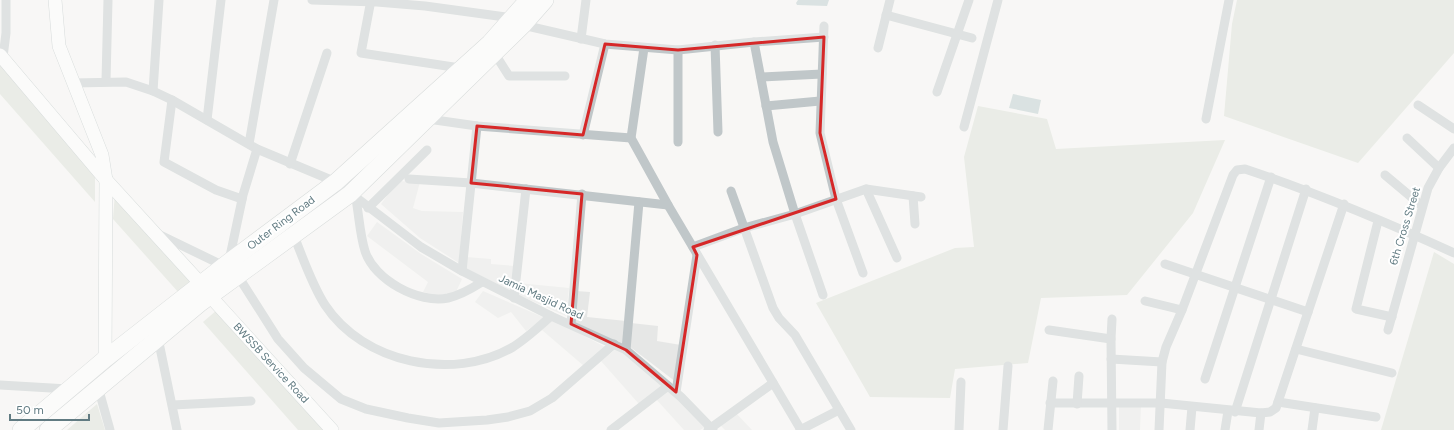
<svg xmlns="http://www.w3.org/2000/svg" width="1454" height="430" font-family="Figtree,sans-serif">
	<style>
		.built { fill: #e6e7e6 }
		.green { fill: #d9ded4 }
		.water { fill: #b6c8c9 }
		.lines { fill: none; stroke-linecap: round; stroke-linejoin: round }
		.secondary-casing { stroke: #b0babc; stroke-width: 14 }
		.highway-casing { stroke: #b3babc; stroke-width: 18 }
		.street { stroke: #c0c7c9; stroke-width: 9 }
		.secondary { stroke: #fff; stroke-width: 13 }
		.highway { stroke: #fff; stroke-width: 17 }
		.marked { fill: none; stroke: #d62828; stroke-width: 3; stroke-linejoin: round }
		.labels { text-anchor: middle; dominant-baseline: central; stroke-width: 4; stroke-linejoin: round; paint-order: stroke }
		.street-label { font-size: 11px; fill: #617b82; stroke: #fff }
	</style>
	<rect width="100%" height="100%" fill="#f8f7f5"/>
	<g class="built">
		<path d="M 398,181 L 420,182 L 413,208 L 422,211 L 463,212 L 459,263 L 420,238 L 381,204 Z"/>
		<path d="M 377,222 L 421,254 L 462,279 L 455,294 L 435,295 L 423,292 L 428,282 L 367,236 Z"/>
		<path d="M 466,257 L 491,259 L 491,264 L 515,266 L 513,292 L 465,268 Z"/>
		<path d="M 518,283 L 569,288 L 566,316 L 518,295 Z"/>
		<path d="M 483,291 L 545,318 L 526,331 L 511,312 L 498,318 L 475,302 Z"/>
		<path d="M 576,291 L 590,292 L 587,317 L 626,321 L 623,345 L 573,322 Z"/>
		<path d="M 552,319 L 605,347 L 584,366 L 542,330 Z"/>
		<path d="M 631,323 L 658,326 L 657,341 L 681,345 L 676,382 L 629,346 Z"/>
		<path d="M 616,349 L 639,364 L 663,386 L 639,404 L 601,361 Z"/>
		<path d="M 669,389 L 705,427 L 700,430 L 684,430 L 656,399 Z"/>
		<path d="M 1119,405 L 1141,405 L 1140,430 L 1119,430 Z"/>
		<path d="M 735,412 L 752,430 L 725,430 L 721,426 Z"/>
	</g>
	<g class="green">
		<path d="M 1237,0 L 1454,0 L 1454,53 L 1358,163 L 1224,116 L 1232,24 Z"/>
		<path d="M 0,64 L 95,171 L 95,202 L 0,94 Z"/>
		<path d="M 978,106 L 1047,119 L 1056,149 L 1225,140 L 1193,213 L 1127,295 L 1041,298 L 1028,363 L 955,369 L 950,398 L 870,397 L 816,303 L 955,248 L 974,247 L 964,157 Z"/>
		<path d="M 115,193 L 192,281 L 179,293 L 113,219 Z"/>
		<path d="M 1434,252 L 1454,264 L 1454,430 L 1381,430 Z"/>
		<path d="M 217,310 L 325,430 L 298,430 L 203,322 Z"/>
		<path d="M 97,404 L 105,430 L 67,430 Z"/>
	</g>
	<g class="water">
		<path d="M 798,0 L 829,0 L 827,6 L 797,5 L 796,3 Z"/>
		<path d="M 1013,94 L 1041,100 L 1038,114 L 1009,108 Z"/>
	</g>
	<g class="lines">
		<g class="secondary-casing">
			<g id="secondary">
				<path d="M 55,0 L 59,46 L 102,155 L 106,180 L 105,359"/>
				<path d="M 0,55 L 106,180 L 201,284"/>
				<path d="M 210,296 L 332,430"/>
			</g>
		</g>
		<g class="highway-casing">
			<g id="highway">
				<path d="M 21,430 L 105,359 L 229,262 L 336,182 L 490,43 L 528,0"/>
				<path d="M 48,430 L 199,304 L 350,194 L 523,25 L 545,0"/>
			</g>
		</g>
		<g class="street">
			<path d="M 312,0 L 377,2 L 425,6 L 513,18"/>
			<path d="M 371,0 L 361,53 L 460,68"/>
			<path d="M 886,15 L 972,38"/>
			<path d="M 523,25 L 605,44 L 678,50 L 754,42 L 824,37"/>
			<path d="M 824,26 L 820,133 L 836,199 L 863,273"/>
			<path d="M 581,39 L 586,0"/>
			<path d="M 754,42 L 773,142 L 795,214 L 823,295"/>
			<path d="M 715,45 L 718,132"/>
			<path d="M 644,48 L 631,138 L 668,205 L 801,430"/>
			<path d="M 878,48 L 890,0"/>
			<path d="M 678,50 L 678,142"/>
			<path d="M 495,54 L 509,76 L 565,76"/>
			<path d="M 3,57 L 6,33 L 6,0"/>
			<path d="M 761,77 L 822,74"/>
			<path d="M 106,81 L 108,0"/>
			<path d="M 73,83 L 126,82 L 153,91 L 172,100 L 257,149 L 336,182 L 421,247 L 462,271 L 551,316 L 626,350 L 681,397 L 713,430"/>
			<path d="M 153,91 L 159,0"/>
			<path d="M 937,92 L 969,0"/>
			<path d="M 172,100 L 164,162 L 216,190 L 242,199"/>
			<path d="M 1418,105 L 1454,129"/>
			<path d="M 766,106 L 820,101"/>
			<path d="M 428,119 L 477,126 L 631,138"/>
			<path d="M 1206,119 L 1229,0"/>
			<path d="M 207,120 L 221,0"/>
			<path d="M 964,127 L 998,0"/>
			<path d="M 583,135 L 605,44"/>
			<path d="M 1407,138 L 1439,168"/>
			<path d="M 249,144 L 274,0"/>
			<path d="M 290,164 L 327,53"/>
			<path d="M 1385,175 L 1422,206"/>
			<path d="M 409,179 L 471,183 L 668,205"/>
			<path d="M 866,189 L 897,258"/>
			<path d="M 731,191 L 773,308 L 779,318 L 795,335 L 851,430"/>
			<path d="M 913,196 L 915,224"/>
			<path d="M 356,199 C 359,216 360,235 365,251 C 374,280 419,304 448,298 C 461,295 471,289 482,282"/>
			<path d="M 368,208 L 427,150"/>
			<path d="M 1378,221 L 1356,309 L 1392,317"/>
			<path d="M 158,234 L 224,266"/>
			<path d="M 294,236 C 303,258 312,285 325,305 C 363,363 453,382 513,347 C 527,338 539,327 551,316"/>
			<path d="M 693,247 L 744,228 L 795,214 L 866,189 L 921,197"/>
			<path d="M 229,261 L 243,195 L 257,149"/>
			<path d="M 1165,264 L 1308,312"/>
			<path d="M 462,271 L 477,126"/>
			<path d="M 238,276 L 278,339 L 304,368 L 341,399 L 366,409 L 408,418 L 439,423 L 487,420 L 508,417 L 530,411 L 552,398 L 614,344"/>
			<path d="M 514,298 L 526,189"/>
			<path d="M 1145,301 L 1182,310"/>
			<path d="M 1112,319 L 1111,339 L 1112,430"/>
			<path d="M 571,324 L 582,194"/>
			<path d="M 1049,330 L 1111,339"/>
			<path d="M 1388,330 L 1428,188 L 1439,168 L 1454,148"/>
			<path d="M 158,338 L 177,430"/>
			<path d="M 1296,349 L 1392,373"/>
			<path d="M 626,350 L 639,202"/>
			<path d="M 1111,359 L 1162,362"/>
			<path d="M 1205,379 L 1271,177"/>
			<path d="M 0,385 L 68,389"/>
			<path d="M 98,387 L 110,430"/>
			<path d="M 676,392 L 697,255"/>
			<path d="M 1278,402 L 1376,417"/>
			<path d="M 1050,403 L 1161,403 L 1261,413 L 1270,412 L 1276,408 L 1344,204"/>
			<path d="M 1077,404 L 1079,376"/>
			<path d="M 173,405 L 251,401"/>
			<path d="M 1235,412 L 1306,189"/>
			<path d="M 611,430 L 668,386"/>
			<path d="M 708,430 L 773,383"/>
			<path d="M 800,430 L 839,410"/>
			<path d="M 959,430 L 961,382"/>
			<path d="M 1003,430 L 1008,366"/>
			<path d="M 1048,430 L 1053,381"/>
			<path d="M 1159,430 L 1162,362 L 1166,347 L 1182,310 L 1233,175 L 1237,170 L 1245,169 C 1317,193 1386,222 1454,253"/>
			<path d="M 1190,430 L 1192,407"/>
			<path d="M 1225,430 L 1228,411"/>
			<path d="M 1259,430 L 1261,413"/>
			<path d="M 1312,430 L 1315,408"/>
		</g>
		<use href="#secondary" class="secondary"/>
		<use href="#highway" class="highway"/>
	</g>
	<path d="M0 0H1454V430H0ZM 824,37 L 820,133 L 836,199 L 693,247 L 697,255 L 676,392 L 626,350 L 571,324 L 582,194 L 471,183 L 477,126 L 583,135 L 605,44 L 678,50 Z" fill="#f8f7f5" fill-opacity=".55" fill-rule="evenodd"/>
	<path class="marked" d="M 824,37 L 820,133 L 836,199 L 693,247 L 697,255 L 676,392 L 626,350 L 571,324 L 582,194 L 471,183 L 477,126 L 583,135 L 605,44 L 678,50 Z"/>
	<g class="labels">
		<g class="street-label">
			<text transform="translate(281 223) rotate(-37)">Outer Ring Road</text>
			<text transform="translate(1405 226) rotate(-73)">6th Cross Street</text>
			<text transform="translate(541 297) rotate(25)">Jamia Masjid Road</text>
			<text transform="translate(271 363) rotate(47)">BWSSB Service Road</text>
		</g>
	</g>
	<path d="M10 414v6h79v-6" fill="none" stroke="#617b82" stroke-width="2"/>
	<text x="16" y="414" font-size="12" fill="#617b82" stroke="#ffffff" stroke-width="3" paint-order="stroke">50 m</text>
</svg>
